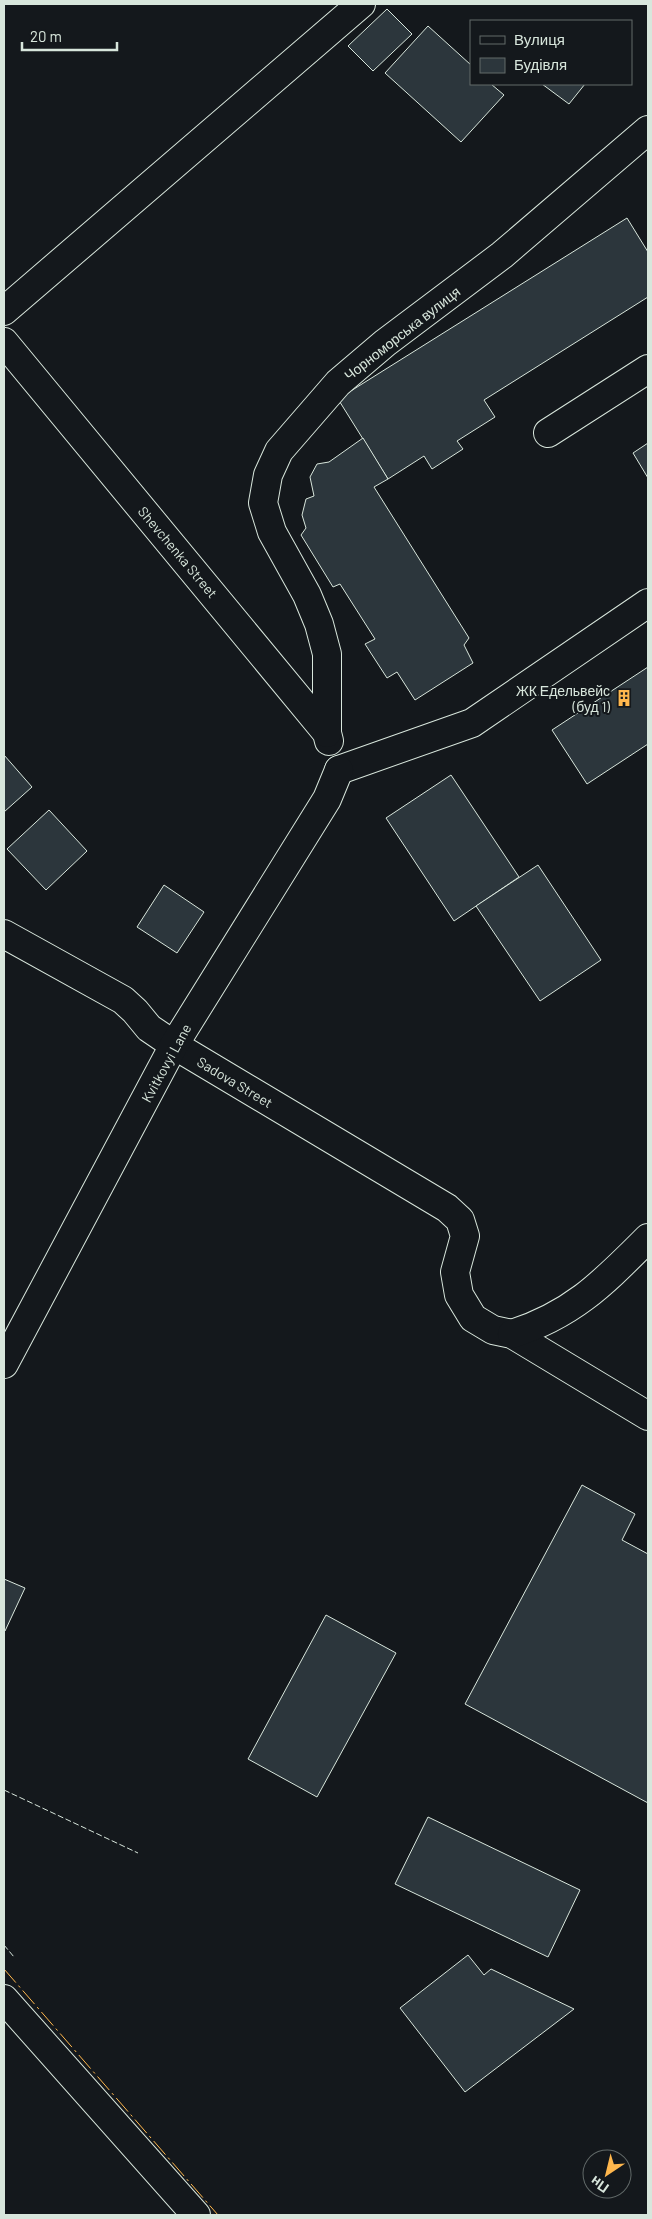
<svg xmlns="http://www.w3.org/2000/svg" width="652" height="2219" font-family="Barlow,sans-serif">
	<style>
		.building { fill: #2c363c; stroke: #d8e6dc }
		.lines { fill: none; stroke-linecap: round; stroke-linejoin: round }
		.minor-casing { stroke: #d8e6dc; stroke-width: 30 }
		.minor { stroke: #14181c; stroke-width: 28 }
		.fence { stroke: #d8e6dc; stroke-width: 1; stroke-dasharray: 6 2.5; stroke-linecap: butt }
		.power { stroke: #ffb74d; stroke-width: 1; stroke-dasharray: 18 4 2.5 4; stroke-linecap: butt }
		.labels { text-anchor: middle; dominant-baseline: central; stroke-width: 4; stroke-linejoin: round; paint-order: stroke }
		.street-label { font-size: 14px; fill: #d8e6dc; stroke: #14181c }
		.poi-label { font-size: 14px; fill: #d8e6dc; stroke: #14181c; text-anchor: end }
	</style>
	<rect width="100%" height="100%" fill="#14181c"/>
	<g class="building">
		<path d="M 387,9 L 412,34 L 373,71 L 348,46 Z"/>
		<path d="M 428,26 L 471,65 L 471,84 L 491,84 L 504,95 L 461,142 L 385,73 Z"/>
		<path d="M 542,84 L 585,84 L 569,104 Z"/>
		<path d="M 627,218 L 648,252 L 648,297 L 484,400 L 495,417 L 457,441 L 463,449 L 432,469 L 424,456 L 388,479 L 338,399 Z"/>
		<path d="M 363,438 L 388,479 L 374,487 L 469,638 L 464,645 L 473,663 L 415,700 L 397,672 L 387,678 L 365,644 L 375,639 L 340,584 L 333,587 L 301,535 L 306,528 L 302,515 L 306,499 L 314,496 L 310,477 L 317,464 L 329,462 Z"/>
		<path d="M 648,443 L 648,478 L 633,453 Z"/>
		<path d="M 648,667 L 648,744 L 587,784 L 552,730 Z"/>
		<path d="M 4,755 L 32,787 L 4,812 Z"/>
		<path d="M 451,775 L 519,877 L 454,921 L 386,818 Z"/>
		<path d="M 49,810 L 87,851 L 46,890 L 7,849 Z"/>
		<path d="M 538,865 L 601,960 L 540,1001 L 476,906 Z"/>
		<path d="M 164,885 L 204,912 L 177,953 L 137,927 Z"/>
		<path d="M 582,1485 L 635,1514 L 622,1540 L 648,1554 L 648,1803 L 465,1704 Z"/>
		<path d="M 4,1579 L 25,1588 L 5,1631 L 4,1630 Z"/>
		<path d="M 326,1615 L 396,1653 L 317,1797 L 248,1759 Z"/>
		<path d="M 428,1817 L 580,1890 L 548,1957 L 395,1884 Z"/>
		<path d="M 468,1955 L 484,1975 L 491,1969 L 574,2009 L 465,2092 L 400,2008 Z"/>
	</g>
	<g class="lines">
		<g class="minor-casing">
			<g id="minor">
				<path d="M 4,311 L 361,4"/>
				<path d="M 4,342 L 327,733 L 329,741"/>
				<path d="M 548,433 L 648,369"/>
				<path d="M 327,733 L 327,654 L 319,624 L 307,595 L 272,532 L 263,503 L 268,475 L 279,451 L 338,383 L 385,343 L 502,255 L 648,130"/>
				<path d="M 339,770 L 472,723 L 648,603"/>
				<path d="M 4,934 L 123,1000 L 135,1011 L 149,1028 L 174,1045 L 447,1208 L 460,1220 L 465,1236 L 455,1272 L 459,1295 L 473,1318 L 493,1330 L 512,1334 L 648,1416"/>
				<path d="M 512,1334 C 574,1314 604,1282 648,1238"/>
				<path d="M 4,1364 L 174,1045 L 327,799 L 339,770"/>
				<path d="M 4,1999 L 196,2215"/>
			</g>
		</g>
		<use href="#minor" class="minor"/>
		<g class="fence">
			<path d="M 4,1790 L 138,1853"/>
			<path d="M 4,1945 L 14,1957"/>
		</g>
		<path class="power" d="M 4,1969 L 218,2215"/>
	</g>
	<defs>
		<g id="building-bare" transform="scale(1.35)"><path d="M-4-6H4V6H1V3H-1V6H-4ZM-2.5-4.3h1.7v1.8h-1.7ZM.8-4.3h1.7v1.8H.8ZM-2.5-1h1.7V.8h-1.7ZM.8-1h1.7V.8H.8Z" fill="#ffb74d" stroke="#14181c" stroke-width="2.5" paint-order="stroke"/></g>
	</defs>
	<g fill-rule="evenodd">
		<use href="#building-bare" x="624" y="698"/>
	</g>
	<g class="labels">
		<g class="street-label">
			<text transform="translate(402 333) rotate(-38)">Чорноморська вулиця</text>
			<text transform="translate(178 552) rotate(50)">Shevchenka Street</text>
			<text transform="translate(166 1063) rotate(-61)">Kvitkovyi Lane</text>
			<text transform="translate(235 1082) rotate(31)">Sadova Street</text>
		</g>
		<g class="poi-label">
			<text x="610" y="690">ЖК Едельвейс<tspan x="610" dy="16">(буд 1)</tspan></text>
		</g>
	</g>
	<rect width="652" height="2219" fill="none" stroke="#d8e6dc" stroke-width="10"/>
	<rect x="470" y="20" width="162" height="65" fill="#14181c" stroke="#626a69"/>
	<rect x="480" y="36" width="25" height="8" fill="#14181c" stroke="#626a69"/>
	<text x="514" y="45" font-size="15" fill="#d8e6dc">Вулиця</text>
	<rect x="480" y="58" width="25" height="15" fill="#2c363c" stroke="#626a69"/>
	<text x="514" y="70" font-size="15" fill="#d8e6dc">Будівля</text>
	<g transform="translate(607 2174) rotate(215)"><circle r="24" fill="#14181c" stroke="#626a69"/>
	<path d="M0-4L9 19L0 12L-9 19Z" fill="#ffb74d"/>
	<text y="-8" font-size="14" font-weight="bold" text-anchor="middle" fill="#d8e6dc">Пн</text>
	</g>
	<path d="M22 42v8h95v-8" fill="none" stroke="#d8e6dc" stroke-width="2.5"/>
	<text x="30" y="42" font-size="15" fill="#d8e6dc" stroke="#14181c" stroke-width="4" paint-order="stroke">20 m</text>
</svg>
